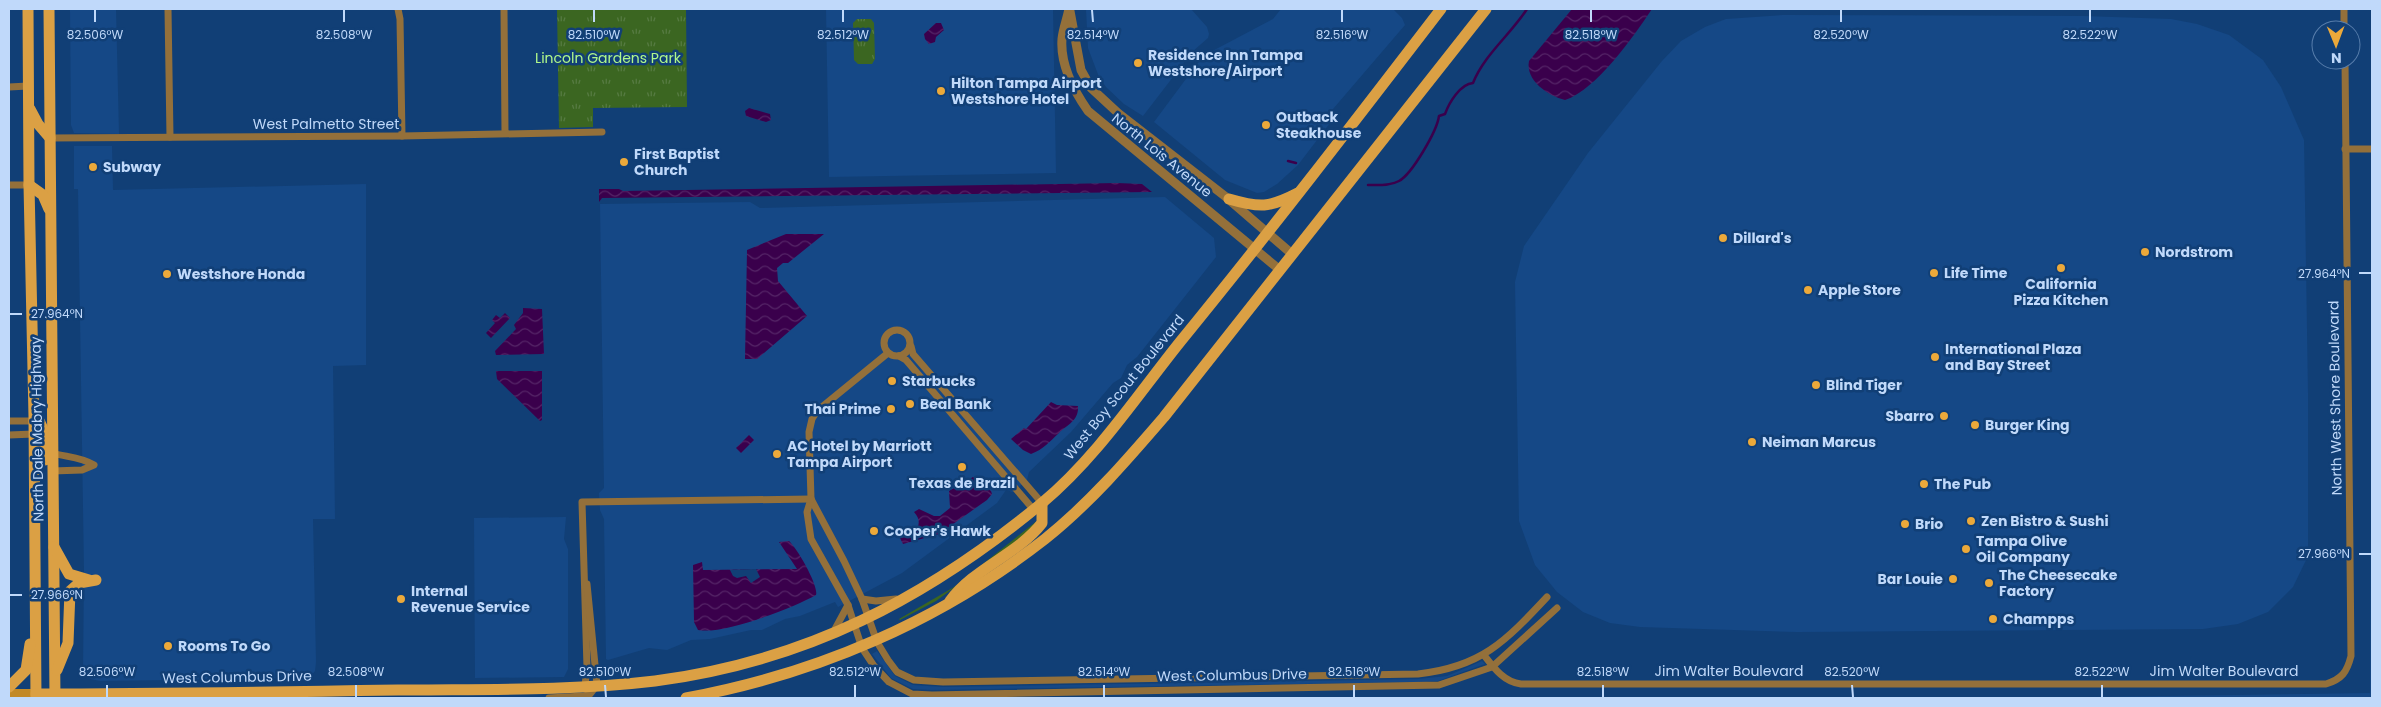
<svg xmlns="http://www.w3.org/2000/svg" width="2381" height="707" font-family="Poppins,sans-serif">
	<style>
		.built { fill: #154886 }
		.green { fill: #3b6621 }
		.park { fill: url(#park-tufts) }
		.water { fill: url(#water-waves) }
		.pier { fill: #113f76 }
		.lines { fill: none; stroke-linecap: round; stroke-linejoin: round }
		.stream { stroke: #3a004c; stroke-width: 2.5 }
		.minor { stroke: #94703a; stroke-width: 7 }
		.tertiary { stroke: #94703a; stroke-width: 9 }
		.secondary { stroke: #c28927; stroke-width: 10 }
		.primary { stroke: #dba044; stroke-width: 11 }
		.ticks { fill: none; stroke: #c0d9fa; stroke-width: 2 }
		.poi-dot { fill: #eca93a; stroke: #113f76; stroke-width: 2 }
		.labels { text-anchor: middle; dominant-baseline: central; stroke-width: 5; stroke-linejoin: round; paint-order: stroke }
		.poi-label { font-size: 14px; font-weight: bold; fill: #c0d9fa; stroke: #113f76; text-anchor: start }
		.park-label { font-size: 14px; fill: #b0f78a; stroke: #113f76 }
		.street-label { font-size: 14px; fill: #c0d9fa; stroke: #113f76 }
		.ticks-label { font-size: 12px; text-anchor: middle; fill: #c0d9fa; stroke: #113f76; stroke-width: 5; stroke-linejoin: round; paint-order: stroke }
	</style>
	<defs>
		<pattern id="park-tufts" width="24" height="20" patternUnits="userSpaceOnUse" patternTransform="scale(1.25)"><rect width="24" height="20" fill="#3b6621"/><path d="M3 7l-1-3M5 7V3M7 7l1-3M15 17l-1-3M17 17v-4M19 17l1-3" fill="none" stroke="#567b42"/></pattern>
		<pattern id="water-waves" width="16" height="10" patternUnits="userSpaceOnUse" patternTransform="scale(1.25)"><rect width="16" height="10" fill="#3a004c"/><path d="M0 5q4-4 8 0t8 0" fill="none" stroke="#552567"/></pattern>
	</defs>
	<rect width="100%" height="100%" fill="#113f76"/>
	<g class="built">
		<path d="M 70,9 L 116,9 L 119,134 L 74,133 L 71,125 Z"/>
		<path d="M 826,9 L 1053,9 L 1056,173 L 829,177 Z"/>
		<path d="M 1086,9 L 1191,9 L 1207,27 L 1209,34 L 1208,38 L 1193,51 L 1143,116 L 1124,104 L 1106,87 L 1099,77 L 1088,48 Z"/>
		<path d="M 1281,9 L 1393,9 L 1402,18 L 1405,25 L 1333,109 L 1330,123 L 1298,165 L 1277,184 L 1264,192 L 1257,193 L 1225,180 L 1154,122 L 1203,56 L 1273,19 Z"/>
		<path d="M 1783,15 L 2084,16 L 2171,19 L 2197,24 L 2229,35 L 2263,60 L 2281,87 L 2304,140 L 2308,394 L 2308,556 L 2293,587 L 2268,612 L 2238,624 L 2203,629 L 1797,632 L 1640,627 L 1610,623 L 1583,612 L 1557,592 L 1535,565 L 1519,521 L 1515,282 L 1524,246 L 1588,153 L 1662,61 L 1681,41 L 1705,27 L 1726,19 Z"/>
		<path d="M 74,146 L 112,146 L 113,190 L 366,184 L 366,365 L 333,366 L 335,519 L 313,519 L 316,662 L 315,671 L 309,678 L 100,681 L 86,678 L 83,673 L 84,571 L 78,189 L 74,189 Z"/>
		<path d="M 1165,197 L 1214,238 L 1216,257 L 1137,357 L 1127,365 L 1121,378 L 1113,383 L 1071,432 L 1029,472 L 1027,480 L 1013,492 L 1006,490 L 997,503 L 902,573 L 838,607 L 835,602 L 800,616 L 785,619 L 762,630 L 751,630 L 710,639 L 691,640 L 667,650 L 649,648 L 608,660 L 606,659 L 604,519 L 600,510 L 599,493 L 604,488 L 600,204 L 750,202 L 760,208 Z"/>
		<path d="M 2372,343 L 2372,698 L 2014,698 L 2370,693 Z"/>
		<path d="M 566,517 L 564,539 L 568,549 L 568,669 L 564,677 L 475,678 L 474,518 Z"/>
		<path d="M 877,651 L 895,676 L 913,685 L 943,687 L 1418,679 L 1447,676 L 1482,661 L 1485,664 L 1438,681 L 1418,682 L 932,690 L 913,689 L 891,678 L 872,654 Z"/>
	</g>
	<path class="green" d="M 1038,520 L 1034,529 L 936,601 L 900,620 L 899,619 L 954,587 Z"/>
	<g class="park">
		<path d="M 557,9 L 686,9 L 687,107 L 593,108 L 593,127 L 559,128 Z"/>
		<path d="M 857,19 L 871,19 L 874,23 L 875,59 L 872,64 L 858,64 L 854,60 L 853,23 Z"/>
	</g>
	<g class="water">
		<path d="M 1572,9 L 1652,9 C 1634,36 1596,90 1565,100 C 1548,96 1525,80 1529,61 Z"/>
		<path d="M 936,23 L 941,23 L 944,30 L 936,37 L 935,42 L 929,44 L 925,39 L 924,34 Z"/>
		<path d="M 749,108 L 770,114 L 771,120 L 766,122 L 746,116 L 745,111 Z"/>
		<path d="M 1117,183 L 1142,184 L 1152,192 L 602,198 L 599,202 L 599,189 L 619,189 L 623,191 Z"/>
		<path d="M 786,234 L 824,234 L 788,263 L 783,263 L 777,268 L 778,281 L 807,316 L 757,359 L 745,359 L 747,250 Z"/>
		<path d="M 523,308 L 542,309 L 544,354 L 496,355 L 495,351 L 516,329 L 514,325 L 523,313 Z"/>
		<path d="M 505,313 L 510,318 L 491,338 L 486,333 L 495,323 L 492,320 L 496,315 L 500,318 Z"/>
		<path d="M 496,371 L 542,371 L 542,420 L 540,421 L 497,379 Z"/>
		<path d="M 1051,402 L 1057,405 L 1078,406 C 1079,421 1068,424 1059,433 C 1049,442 1044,449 1031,454 L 1023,450 L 1011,439 L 1024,428 L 1026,429 Z"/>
		<path d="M 749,435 L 754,440 L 741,453 L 736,448 Z"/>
		<path d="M 973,477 L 991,491 L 992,494 L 987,500 L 939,534 L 903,544 L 900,538 C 913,537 926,525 914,512 L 919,509 L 934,516 L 940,516 L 950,508 L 949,491 Z"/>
		<path d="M 789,541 C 797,548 819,586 816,595 C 793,608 723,635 698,630 L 694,622 L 693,565 L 702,562 L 703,570 L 797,569 L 779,542 Z"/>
	</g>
	<path class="pier" d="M 756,569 L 760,577 L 751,583 L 746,576 L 737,578 L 733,576 L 730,570 Z"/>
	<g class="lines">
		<g class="stream">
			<path d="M 1288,161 L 1296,163"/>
			<path d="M 1368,185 C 1378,185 1390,186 1399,181 C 1412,174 1437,131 1439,116 L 1445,114 C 1449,103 1460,84 1473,83 C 1484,55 1511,34 1527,9"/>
		</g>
		<g class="minor">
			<path d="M 168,9 L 170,137"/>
			<path d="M 398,9 L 400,19 L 402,136"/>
			<path d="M 504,9 L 505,133"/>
			<path d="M 2344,9 L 2344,30"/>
			<path d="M 9,87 L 28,86"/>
			<path d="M 50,138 L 402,136 L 602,132"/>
			<path d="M 2345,149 L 2372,149"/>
			<path d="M 9,185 L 29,185"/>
			<circle cx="897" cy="343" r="13"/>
			<path d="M 911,346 L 913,354 L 1042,503"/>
			<path d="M 888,353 L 817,411 L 812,419 L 809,432 L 811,499 L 807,512 L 811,539 L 848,605 L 862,648 L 874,666 L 889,682 L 912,694 L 932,695 L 1439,685 L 1492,667 L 1557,608"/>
			<path d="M 899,356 L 906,360 L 1033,509"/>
			<path d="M 9,421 L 34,421"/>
			<path d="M 9,435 L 34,434"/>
			<path d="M 52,453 C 66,457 82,457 94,465 L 82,470 L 52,471"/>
			<path d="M 811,499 L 844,561 L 862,599 L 877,642 L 888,660 L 897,672 L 914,680 L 943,682 L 1418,674 C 1481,667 1505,642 1547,597"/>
			<path d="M 862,599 L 876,601 L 896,599"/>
			<path d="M 834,631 L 848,605"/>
			<path d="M 1484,655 C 1494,668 1504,682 1521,684 L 2326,684 C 2342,679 2347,672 2351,656 L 2345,60"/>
			<path d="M 585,686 L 587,667 L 582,502 L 811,499"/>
			<path d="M 549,698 L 584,696 L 590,694 L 597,685 L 587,584"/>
		</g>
		<g class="tertiary">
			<path d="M 1069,9 C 1067,19 1063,29 1062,39 C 1060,65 1074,91 1088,111 L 1280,270"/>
			<path d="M 1070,11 L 1081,70 L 1091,88 L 1118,113 L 1226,197 L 1292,254"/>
		</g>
		<path class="secondary" d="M 9,694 L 36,694"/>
		<g class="primary">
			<path d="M 28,9 L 29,185 L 34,417 L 36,698"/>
			<path d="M 49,9 L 55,698"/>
			<path d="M 30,109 L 38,124 L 50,138"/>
			<path d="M 29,185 L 43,195 L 49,209"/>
			<path d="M 1229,199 C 1260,208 1269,208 1298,193"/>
			<path d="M 35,412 L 43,429 L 45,460"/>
			<path d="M 54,547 L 69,574 L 89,580"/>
			<path d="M 950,601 C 974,568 1017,555 1042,523 L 1042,503"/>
			<path d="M 57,670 L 68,643 L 70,591 L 79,583 L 96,580"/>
			<path d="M 9,687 L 26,670 L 30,644"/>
			<path d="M 36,694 C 158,694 279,692 401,690 C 485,689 571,691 655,681 C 807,661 925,599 1042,503 C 1096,458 1136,397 1180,342 C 1269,233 1355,121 1441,9"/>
			<path d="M 686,698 C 817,674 940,621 1045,539 C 1090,503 1127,460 1164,417 L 1486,9"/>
		</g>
	</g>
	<path class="ticks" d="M 95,10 L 95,22M 344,10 L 344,22M 594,10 L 594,22M 843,10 L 843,22M 1092,10 L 1093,22M 1342,10 L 1342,22M 1591,10 L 1591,22M 1841,10 L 1841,22M 2090,10 L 2090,22M 2359,273 L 2371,273M 10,314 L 22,314M 2359,554 L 2371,554M 10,595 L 22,595M 107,685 L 107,697M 356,685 L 356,697M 605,685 L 606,697M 855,685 L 855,697M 1104,685 L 1104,697M 1354,685 L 1354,697M 1603,685 L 1603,697M 1852,685 L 1853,697M 2102,685 L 2102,697"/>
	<g class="poi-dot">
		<circle cx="1138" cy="63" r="5"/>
		<circle cx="941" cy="91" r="5"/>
		<circle cx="1266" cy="125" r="5"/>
		<circle cx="624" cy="162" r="5"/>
		<circle cx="93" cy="167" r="5"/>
		<circle cx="1723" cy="238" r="5"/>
		<circle cx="2145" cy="252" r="5"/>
		<circle cx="2061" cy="268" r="5"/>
		<circle cx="1934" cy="273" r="5"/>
		<circle cx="167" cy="274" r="5"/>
		<circle cx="1808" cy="290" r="5"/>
		<circle cx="1935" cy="357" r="5"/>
		<circle cx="892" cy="381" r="5"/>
		<circle cx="1816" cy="385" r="5"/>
		<circle cx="910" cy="404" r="5"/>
		<circle cx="891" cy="409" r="5"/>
		<circle cx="1944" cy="416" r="5"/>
		<circle cx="1975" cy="425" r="5"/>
		<circle cx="1752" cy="442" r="5"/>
		<circle cx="777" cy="454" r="5"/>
		<circle cx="962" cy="467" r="5"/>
		<circle cx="1924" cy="484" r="5"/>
		<circle cx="1971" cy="521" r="5"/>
		<circle cx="1905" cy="524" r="5"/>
		<circle cx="874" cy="531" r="5"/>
		<circle cx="1966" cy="549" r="5"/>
		<circle cx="1953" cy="579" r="5"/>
		<circle cx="1989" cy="583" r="5"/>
		<circle cx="401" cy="599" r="5"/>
		<circle cx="1993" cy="619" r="5"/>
		<circle cx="168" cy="646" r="5"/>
	</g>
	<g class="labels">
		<g class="poi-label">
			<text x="1148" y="55">Residence Inn Tampa<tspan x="1148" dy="16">Westshore/Airport</tspan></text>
			<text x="951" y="83">Hilton Tampa Airport<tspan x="951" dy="16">Westshore Hotel</tspan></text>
			<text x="1276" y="117">Outback<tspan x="1276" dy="16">Steakhouse</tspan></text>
			<text x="634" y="154">First Baptist<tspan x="634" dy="16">Church</tspan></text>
			<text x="103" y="167">Subway</text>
			<text x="1733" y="238">Dillard's</text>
			<text x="2155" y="252">Nordstrom</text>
			<text x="1944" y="273">Life Time</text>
			<text x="177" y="274">Westshore Honda</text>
			<text x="2061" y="284" text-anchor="middle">California<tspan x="2061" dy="16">Pizza Kitchen</tspan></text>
			<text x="1818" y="290">Apple Store</text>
			<text x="1945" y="349">International Plaza<tspan x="1945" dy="16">and Bay Street</tspan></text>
			<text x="902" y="381">Starbucks</text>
			<text x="1826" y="385">Blind Tiger</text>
			<text x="920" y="404">Beal Bank</text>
			<text x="881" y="409" text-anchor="end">Thai Prime</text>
			<text x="1934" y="416" text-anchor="end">Sbarro</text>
			<text x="1985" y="425">Burger King</text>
			<text x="1762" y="442">Neiman Marcus</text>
			<text x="787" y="446">AC Hotel by Marriott<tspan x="787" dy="16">Tampa Airport</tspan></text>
			<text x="962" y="483" text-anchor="middle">Texas de Brazil</text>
			<text x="1934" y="484">The Pub</text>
			<text x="1981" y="521">Zen Bistro &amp; Sushi</text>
			<text x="1915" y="524">Brio</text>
			<text x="884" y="531">Cooper's Hawk</text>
			<text x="1976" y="541">Tampa Olive<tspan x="1976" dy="16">Oil Company</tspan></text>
			<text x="1999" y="575">The Cheesecake<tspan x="1999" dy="16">Factory</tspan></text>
			<text x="1943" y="579" text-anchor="end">Bar Louie</text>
			<text x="411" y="591">Internal<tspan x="411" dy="16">Revenue Service</tspan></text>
			<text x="2003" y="619">Champps</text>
			<text x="178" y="646">Rooms To Go</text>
		</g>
		<g class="park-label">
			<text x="608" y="58">Lincoln Gardens Park</text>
		</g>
		<g class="street-label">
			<text x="326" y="124">West Palmetto Street</text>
			<text transform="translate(1162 155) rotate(39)">North Lois Avenue</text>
			<text transform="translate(1124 387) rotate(-51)">West Boy Scout Boulevard</text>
			<text transform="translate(2335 398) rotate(-91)">North West Shore Boulevard</text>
			<text transform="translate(37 429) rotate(-91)">North Dale Mabry Highway</text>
			<text x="1729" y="671">Jim Walter Boulevard</text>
			<text x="2224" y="671">Jim Walter Boulevard</text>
			<text transform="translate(1232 675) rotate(-1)">West Columbus Drive</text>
			<text transform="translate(237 677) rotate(-1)">West Columbus Drive</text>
		</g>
	</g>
	<g class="ticks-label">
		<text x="95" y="39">82.506°W</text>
		<text x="344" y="39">82.508°W</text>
		<text x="594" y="39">82.510°W</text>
		<text x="843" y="39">82.512°W</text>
		<text x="1093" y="39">82.514°W</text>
		<text x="1342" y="39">82.516°W</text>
		<text x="1591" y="39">82.518°W</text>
		<text x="1841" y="39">82.520°W</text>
		<text x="2090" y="39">82.522°W</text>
		<text x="2324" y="278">27.964°N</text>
		<text x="57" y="318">27.964°N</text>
		<text x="2324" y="558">27.966°N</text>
		<text x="57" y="599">27.966°N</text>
		<text x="107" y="676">82.506°W</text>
		<text x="356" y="676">82.508°W</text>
		<text x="605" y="676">82.510°W</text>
		<text x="855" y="676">82.512°W</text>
		<text x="1104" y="676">82.514°W</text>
		<text x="1354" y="676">82.516°W</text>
		<text x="1603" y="676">82.518°W</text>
		<text x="1852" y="676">82.520°W</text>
		<text x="2102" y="676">82.522°W</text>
	</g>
	<rect width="2381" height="707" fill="none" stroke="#c0d9fa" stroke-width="20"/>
	<g transform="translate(2336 45) rotate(179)"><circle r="24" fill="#113f76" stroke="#577dab"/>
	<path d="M0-4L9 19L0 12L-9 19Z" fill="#eca93a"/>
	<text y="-8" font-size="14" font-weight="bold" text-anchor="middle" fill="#c0d9fa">N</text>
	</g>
</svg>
